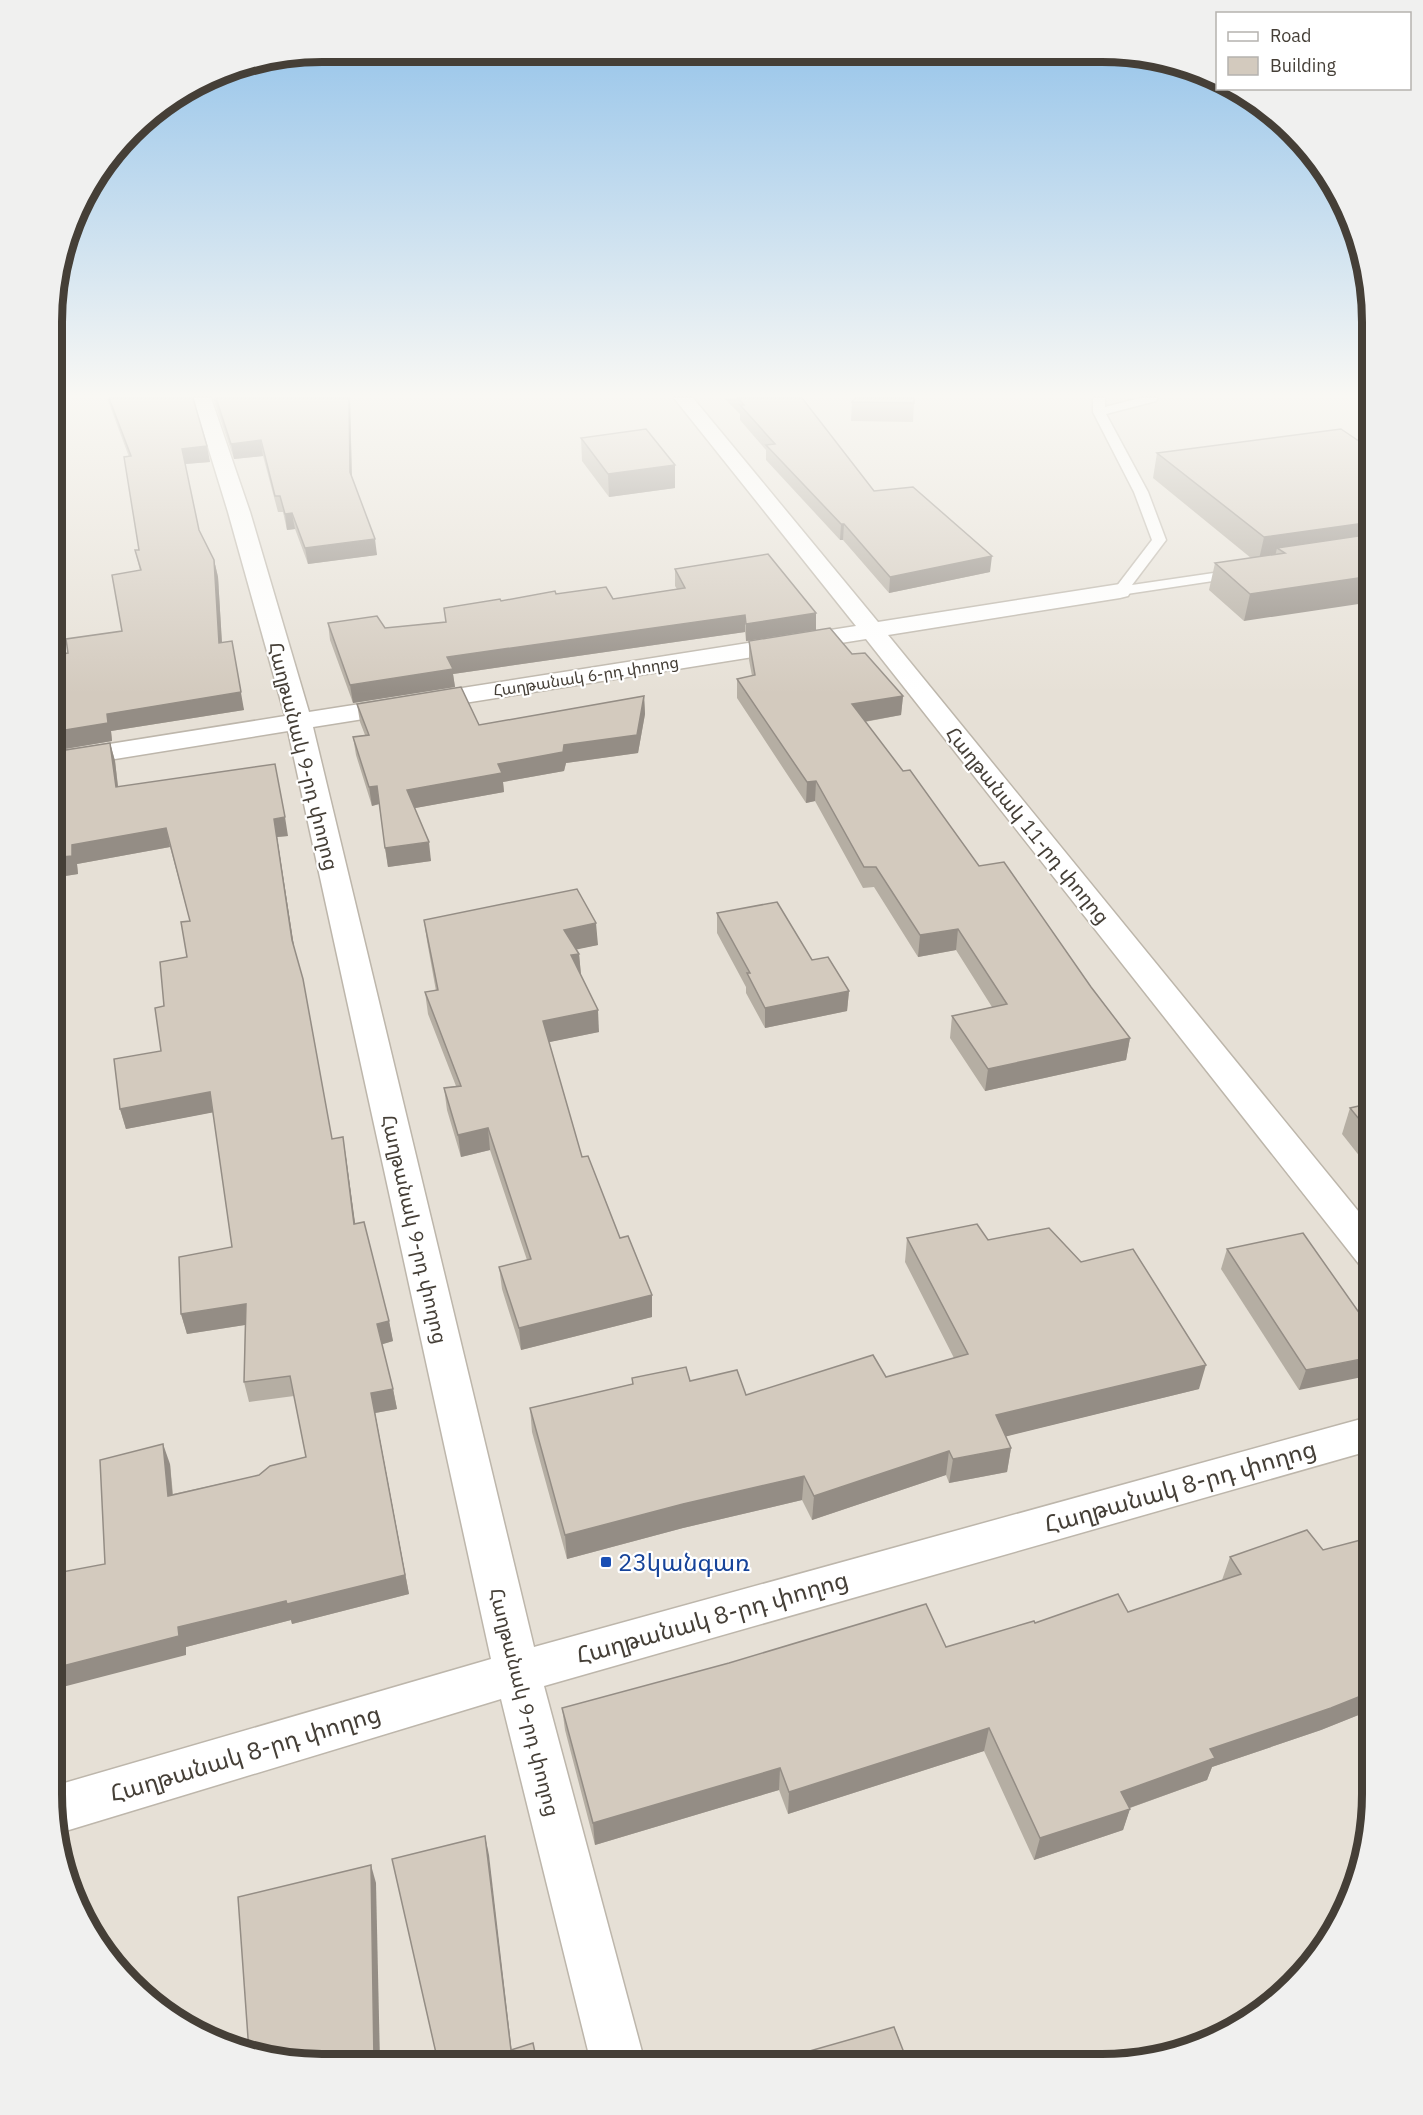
<svg xmlns="http://www.w3.org/2000/svg" width="1423" height="2115" font-family="'IBM Plex Sans','Noto Sans Armenian',sans-serif">
	<style>
		.residential { fill: #e6e0d6 }
		.lines { fill: none; stroke-linecap: round; stroke-linejoin: round }
		.lane-casing { stroke: #bdb6ab; stroke-width: 3 }
		.street-casing { stroke: #bdb6ab; stroke-width: 3 }
		.lane { fill: #fff; fill-rule: evenodd }
		.street { fill: #fff; fill-rule: evenodd }
		.wall { fill: #b5aea3 }
		.shaded-wall { fill: #948d85 }
		.building { fill: #d3cabe; stroke: #948d85; stroke-width: 1.5 }
		.transit-dot { fill: #1a4fb4; stroke: #fff; stroke-width: 2 }
		.labels { text-anchor: middle; dominant-baseline: central; stroke-width: 4.5; stroke-linejoin: round; paint-order: stroke }
		.far-street-label { font-size: 16px; fill: #453f37; stroke: #fff }
		.street-label { font-size: 20px; fill: #453f37; stroke: #fff }
		.near-street-label { font-size: 24px; fill: #453f37; stroke: #fff }
		.near-transit-label { font-size: 24px; fill: #164399; stroke: #fff; text-anchor: start }
		.rim { fill: none; stroke: #453f37; stroke-width: 8 }
	</style>
	<rect width="100%" height="100%" fill="#f2efe7"/>
	<path class="residential" d="M 53,398 L 1372,398 L 1371,1812 L 1358,1881 L 1326,1944 L 1266,2008 L 1205,2043 L 1102,2064 L 287,2062 L 218,2044 L 157,2008 L 107,1958 L 72,1897 L 51,1793 Z"/>
	<g class="lines">
		<g class="lane-casing">
			<path id="lane" d="M 1093,398 L 1105,398 L 1105,407 L 1140,398 L 1158,398 L 1156,401 L 1106,414 L 1148,492 L 1166,540 L 1132,585 L 1241,569 L 1248,573 L 1246,576 L 1120,595 L 1115,594 L 1113,591 L 1152,540 L 1134,492 L 1093,412 Z"/>
		</g>
		<g class="street-casing">
			<path id="street" d="M 193,398 L 211,398 L 250,512 L 309,712 L 856,626 L 674,398 L 693,398 L 878,622 L 1120,584 L 1128,586 L 1131,591 L 1128,596 L 1120,598 L 888,635 L 1372,1228 L 1372,1268 L 1359,1264 L 866,639 L 313,727 L 534,1647 L 1372,1416 L 1372,1450 L 544,1686 L 645,2063 L 591,2063 L 501,1699 L 59,1833 L 51,1794 L 51,1787 L 54,1786 L 491,1659 L 288,731 L 53,769 L 53,753 L 285,716 L 228,512 Z"/>
		</g>
		<use href="#lane" class="lane"/>
		<use href="#street" class="street"/>
	</g>
	<g class="wall">
		<path d="M 107,398 L 193,398 L 210,462 L 185,464 L 199,530 L 214,560 L 218,577 L 222,643 L 244,710 L 111,731 L 112,741 L 53,751 L 68,653 L 122,631 L 140,570 L 135,550 L 139,550 L 129,457 Z"/>
		<path d="M 213,398 L 350,398 L 352,477 L 377,555 L 308,564 L 295,529 L 287,530 L 283,512 L 278,512 L 263,456 L 234,459 Z"/>
		<path d="M 724,398 L 802,398 L 874,491 L 990,572 L 889,593 L 843,540 L 840,540 L 766,460 L 766,450 L 740,420 L 740,414 Z"/>
		<path d="M 852,402 L 914,403 L 913,422 L 851,421 Z"/>
		<path d="M 581,438 L 675,465 L 675,488 L 609,497 L 582,461 Z"/>
		<path d="M 1372,450 L 1244,621 L 1209,590 L 1215,563 L 1251,558 L 1153,478 L 1157,453 Z"/>
		<path d="M 675,569 L 816,613 L 816,630 L 746,641 L 745,632 L 453,674 L 455,687 L 353,703 L 330,640 L 328,623 L 385,628 L 446,622 L 444,608 L 556,594 L 613,599 L 677,589 L 675,586 Z"/>
		<path d="M 749,641 L 852,654 L 903,696 L 901,715 L 865,722 L 903,771 L 979,866 L 1091,987 L 1130,1038 L 1126,1060 L 985,1091 L 950,1038 L 952,1016 L 992,1007 L 956,950 L 918,957 L 874,887 L 863,888 L 815,801 L 806,803 L 737,698 L 737,679 L 752,676 L 749,660 Z"/>
		<path d="M 644,696 L 645,714 L 638,753 L 566,763 L 564,771 L 503,782 L 504,792 L 415,808 L 431,861 L 388,867 L 379,804 L 372,806 L 356,755 L 353,737 L 365,735 L 360,722 L 357,704 L 479,725 Z"/>
		<path d="M 110,743 L 115,761 L 118,786 L 288,836 L 277,837 L 294,947 L 332,1139 L 346,1157 L 355,1224 L 389,1321 L 393,1341 L 382,1344 L 393,1389 L 397,1409 L 375,1413 L 409,1594 L 292,1624 L 291,1620 L 186,1647 L 186,1655 L 105,1564 L 170,1464 L 173,1494 L 259,1475 L 306,1457 L 294,1396 L 249,1402 L 244,1382 L 245,1325 L 187,1334 L 181,1314 L 232,1247 L 213,1112 L 126,1129 L 120,1109 L 161,1051 L 164,1006 L 187,957 L 190,921 L 170,847 L 77,864 L 78,874 L 52,878 Z"/>
		<path d="M 717,913 L 812,960 L 849,991 L 847,1011 L 765,1028 L 746,993 L 746,987 L 717,933 Z"/>
		<path d="M 424,920 L 598,945 L 576,949 L 579,954 L 581,975 L 599,1032 L 549,1042 L 582,1157 L 620,1238 L 652,1317 L 521,1350 L 502,1289 L 499,1267 L 527,1260 L 490,1150 L 461,1157 L 447,1110 L 444,1088 L 456,1086 L 428,1014 L 425,992 L 436,991 L 427,941 Z"/>
		<path d="M 1372,1103 L 1372,1172 L 1342,1134 L 1350,1108 Z"/>
		<path d="M 907,1238 L 988,1240 L 1199,1389 L 1006,1436 L 1011,1448 L 1007,1472 L 949,1483 L 946,1475 L 812,1520 L 802,1500 L 683,1528 L 567,1559 L 532,1432 L 530,1408 L 632,1384 L 632,1378 L 690,1381 L 746,1395 L 886,1377 L 954,1358 L 905,1262 Z"/>
		<path d="M 1227,1249 L 1372,1331 L 1299,1390 L 1221,1269 Z"/>
		<path d="M 1372,1537 L 1371,1710 L 1321,1730 L 1212,1767 L 1207,1780 L 1130,1808 L 1123,1830 L 1034,1860 L 984,1751 L 788,1814 L 779,1790 L 595,1845 L 565,1730 L 562,1708 L 946,1647 L 1035,1623 L 1128,1612 L 1222,1580 L 1230,1557 L 1323,1550 Z"/>
	</g>
	<g class="shaded-wall">
		<path d="M 349,398 L 350,398 L 352,487 L 350,472 Z"/>
		<path d="M 261,440 L 263,456 L 234,459 L 231,444 Z"/>
		<path d="M 207,446 L 210,462 L 185,464 L 182,449 Z"/>
		<path d="M 675,465 L 675,488 L 609,497 L 608,474 Z"/>
		<path d="M 292,513 L 295,529 L 287,530 L 285,514 Z"/>
		<path d="M 1372,522 L 1372,548 L 1285,553 L 1277,548 L 1274,561 L 1258,564 L 1264,537 Z"/>
		<path d="M 841,524 L 844,524 L 843,540 L 840,540 Z"/>
		<path d="M 375,539 L 377,555 L 308,564 L 305,548 Z"/>
		<path d="M 992,556 L 990,572 L 889,593 L 890,577 Z"/>
		<path d="M 214,560 L 218,577 L 223,661 L 219,643 Z"/>
		<path d="M 1372,576 L 1372,602 L 1244,621 L 1250,594 Z"/>
		<path d="M 816,613 L 816,630 L 746,641 L 746,624 Z"/>
		<path d="M 745,615 L 745,632 L 453,674 L 455,687 L 353,703 L 350,685 L 447,657 Z"/>
		<path d="M 232,641 L 244,710 L 111,731 L 112,741 L 53,751 L 53,732 L 107,714 Z"/>
		<path d="M 644,696 L 645,714 L 638,753 L 566,763 L 564,771 L 503,782 L 504,792 L 410,809 L 407,790 L 564,745 Z"/>
		<path d="M 903,696 L 901,715 L 851,724 L 852,704 Z"/>
		<path d="M 110,743 L 115,761 L 120,805 L 116,787 Z"/>
		<path d="M 816,781 L 815,801 L 806,803 L 807,782 Z"/>
		<path d="M 377,786 L 379,804 L 372,806 L 369,787 Z"/>
		<path d="M 285,817 L 288,836 L 277,837 L 296,959 L 292,940 L 274,819 Z"/>
		<path d="M 166,828 L 170,847 L 77,864 L 78,874 L 52,878 L 52,858 L 72,845 Z"/>
		<path d="M 429,842 L 431,861 L 388,867 L 385,848 Z"/>
		<path d="M 596,923 L 598,945 L 565,952 L 564,930 Z"/>
		<path d="M 958,929 L 956,950 L 918,957 L 920,935 Z"/>
		<path d="M 579,954 L 581,975 L 571,955 Z"/>
		<path d="M 849,991 L 847,1011 L 765,1028 L 765,1008 Z"/>
		<path d="M 598,1010 L 599,1032 L 545,1043 L 543,1021 Z"/>
		<path d="M 1130,1038 L 1126,1060 L 985,1091 L 988,1069 Z"/>
		<path d="M 210,1092 L 215,1112 L 126,1129 L 120,1109 Z"/>
		<path d="M 488,1128 L 490,1150 L 461,1157 L 458,1135 Z"/>
		<path d="M 343,1137 L 346,1157 L 358,1244 L 354,1224 Z"/>
		<path d="M 652,1295 L 652,1317 L 521,1350 L 519,1328 Z"/>
		<path d="M 246,1304 L 251,1324 L 187,1334 L 181,1314 Z"/>
		<path d="M 389,1321 L 393,1341 L 380,1345 L 377,1324 Z"/>
		<path d="M 1372,1357 L 1372,1375 L 1299,1390 L 1306,1370 Z"/>
		<path d="M 1206,1365 L 1199,1389 L 992,1440 L 996,1415 Z"/>
		<path d="M 393,1389 L 397,1409 L 375,1413 L 409,1594 L 292,1624 L 291,1620 L 186,1647 L 186,1655 L 51,1690 L 51,1669 L 178,1627 L 371,1393 Z"/>
		<path d="M 163,1444 L 170,1464 L 174,1515 L 168,1496 Z"/>
		<path d="M 1011,1448 L 1007,1472 L 949,1483 L 953,1459 Z"/>
		<path d="M 949,1451 L 946,1475 L 812,1520 L 814,1496 Z"/>
		<path d="M 804,1476 L 802,1500 L 683,1528 L 567,1559 L 565,1535 L 683,1504 Z"/>
		<path d="M 1371,1692 L 1371,1710 L 1321,1730 L 1212,1767 L 1207,1780 L 1118,1812 L 1130,1809 L 1123,1830 L 1034,1860 L 1040,1838 L 1121,1792 L 1210,1749 Z"/>
		<path d="M 989,1728 L 984,1751 L 788,1814 L 789,1792 Z"/>
		<path d="M 780,1768 L 779,1790 L 595,1845 L 593,1823 Z"/>
		<path d="M 485,1836 L 489,1855 L 513,2062 L 511,2050 Z"/>
		<path d="M 371,1865 L 376,1883 L 380,2062 L 374,2062 Z"/>
	</g>
	<g class="building">
		<path d="M 109,398 L 193,398 L 207,446 L 182,449 L 199,530 L 214,560 L 219,643 L 232,641 L 241,692 L 107,714 L 108,723 L 53,732 L 53,655 L 68,653 L 66,639 L 122,631 L 112,575 L 141,570 L 135,550 L 139,550 L 124,457 L 131,456 Z"/>
		<path d="M 216,398 L 349,398 L 350,472 L 375,539 L 305,548 L 292,513 L 285,514 L 280,496 L 275,496 L 261,440 L 231,444 Z"/>
		<path d="M 738,398 L 802,398 L 874,491 L 913,487 L 992,556 L 890,577 L 844,524 L 841,524 L 766,445 L 775,444 L 740,405 L 744,405 Z"/>
		<path d="M 855,398 L 914,398 L 914,403 L 852,402 Z"/>
		<path d="M 646,429 L 675,465 L 608,474 L 581,438 Z"/>
		<path d="M 1341,429 L 1372,450 L 1372,522 L 1264,537 L 1157,453 Z"/>
		<path d="M 1372,534 L 1372,576 L 1250,594 L 1215,563 L 1285,553 L 1277,548 Z"/>
		<path d="M 768,554 L 816,613 L 746,624 L 745,615 L 447,657 L 453,669 L 350,685 L 328,623 L 377,616 L 385,628 L 446,622 L 444,608 L 500,599 L 501,601 L 555,591 L 556,594 L 606,587 L 613,599 L 685,588 L 675,569 Z"/>
		<path d="M 830,628 L 852,654 L 865,653 L 903,696 L 852,704 L 903,771 L 910,770 L 979,866 L 1004,862 L 1091,987 L 1130,1038 L 988,1069 L 952,1016 L 1007,1004 L 958,929 L 920,935 L 876,867 L 864,867 L 816,781 L 807,782 L 737,679 L 755,675 L 749,641 Z"/>
		<path d="M 461,687 L 479,725 L 644,696 L 637,735 L 564,745 L 563,752 L 498,764 L 502,773 L 407,790 L 429,842 L 385,848 L 377,786 L 369,787 L 353,737 L 369,735 L 357,704 Z"/>
		<path d="M 110,743 L 116,787 L 275,764 L 285,817 L 274,819 L 292,940 L 303,979 L 332,1139 L 343,1137 L 354,1224 L 364,1222 L 389,1321 L 377,1324 L 393,1389 L 371,1393 L 405,1575 L 287,1604 L 286,1601 L 178,1627 L 179,1636 L 51,1669 L 51,1574 L 105,1564 L 100,1460 L 163,1444 L 168,1496 L 259,1475 L 270,1466 L 306,1457 L 290,1376 L 244,1382 L 246,1304 L 181,1314 L 179,1257 L 232,1247 L 210,1092 L 120,1109 L 114,1059 L 161,1051 L 155,1008 L 164,1006 L 160,962 L 187,957 L 181,922 L 190,921 L 166,828 L 72,845 L 72,856 L 52,858 L 53,752 Z"/>
		<path d="M 577,889 L 596,923 L 564,930 L 579,954 L 571,955 L 598,1010 L 543,1021 L 582,1157 L 588,1156 L 620,1238 L 628,1236 L 652,1295 L 519,1328 L 499,1267 L 531,1259 L 488,1128 L 458,1135 L 444,1088 L 461,1086 L 425,992 L 438,990 L 424,920 Z"/>
		<path d="M 777,902 L 812,960 L 828,957 L 849,991 L 765,1008 L 747,973 L 750,973 L 717,913 Z"/>
		<path d="M 1372,1103 L 1372,1135 L 1350,1108 Z"/>
		<path d="M 977,1224 L 988,1240 L 1049,1228 L 1081,1262 L 1133,1249 L 1206,1365 L 996,1415 L 1011,1448 L 953,1459 L 949,1451 L 814,1496 L 804,1476 L 683,1504 L 565,1535 L 530,1408 L 633,1384 L 632,1378 L 686,1367 L 690,1381 L 737,1370 L 746,1395 L 873,1355 L 886,1377 L 968,1354 L 907,1238 Z"/>
		<path d="M 1303,1233 L 1372,1331 L 1372,1357 L 1306,1370 L 1227,1249 Z"/>
		<path d="M 1307,1530 L 1323,1550 L 1372,1537 L 1371,1692 L 1331,1708 L 1210,1749 L 1215,1758 L 1121,1792 L 1130,1809 L 1040,1838 L 989,1728 L 789,1792 L 780,1768 L 593,1823 L 562,1708 L 729,1663 L 926,1604 L 946,1647 L 1034,1621 L 1035,1623 L 1118,1594 L 1128,1612 L 1241,1574 L 1230,1557 Z"/>
		<path d="M 485,1836 L 511,2050 L 533,2043 L 537,2062 L 438,2062 L 392,1859 Z"/>
		<path d="M 371,1865 L 374,2062 L 287,2062 L 249,2052 L 238,1897 Z"/>
		<path d="M 894,2027 L 908,2063 L 779,2063 L 778,2060 Z"/>
	</g>
	<linearGradient id="sky" x2="0" y2="1"><stop stop-color="#8ec0e9"/><stop offset="0.57" stop-color="#f9f8f4"/><stop offset="1" stop-color="#f9f8f4" stop-opacity="0"/></linearGradient>
	<rect width="1423" height="694" fill="url(#sky)"/>
	<rect class="transit-dot" x="600" y="1556" width="12" height="12" rx="3"/>
	<g class="labels">
		<g class="far-street-label">
			<text transform="translate(586 676) rotate(-9)">Հաղթանակ 6-րդ փողոց</text>
		</g>
		<g class="street-label">
			<text transform="translate(304 756) rotate(76)">Հաղթանակ 9-րդ փողոց</text>
			<text transform="translate(1028 825) rotate(51)">Հաղթանակ 11-րդ փողոց</text>
			<text transform="translate(415 1229) rotate(77)">Հաղթանակ 9-րդ փողոց</text>
			<text transform="translate(525 1702) rotate(76)">Հաղթանակ 9-րդ փողոց</text>
		</g>
		<g class="near-street-label">
			<text transform="translate(1180 1486) rotate(-16)">Հաղթանակ 8-րդ փողոց</text>
			<text transform="translate(712 1617) rotate(-16)">Հաղթանակ 8-րդ փողոց</text>
			<text transform="translate(245 1753) rotate(-17)">Հաղթանակ 8-րդ փողոց</text>
		</g>
		<g class="near-transit-label">
			<text x="618" y="1562">23կանգառ</text>
		</g>
	</g>
	<path d="M0 0H1423V2115H0ZM322 62H1102A260 260 0 0 1 1362 322V1794A260 260 0 0 1 1102 2054H322A260 260 0 0 1 62 1794V322A260 260 0 0 1 322 62Z" fill="#f0f0ef" fill-rule="evenodd"/>
	<path class="rim" d="M322 62H1102A260 260 0 0 1 1362 322V1794A260 260 0 0 1 1102 2054H322A260 260 0 0 1 62 1794V322A260 260 0 0 1 322 62Z"/>
	<rect x="1216" y="12" width="195" height="78" fill="#ffffff" stroke="#b5b2af" stroke-width="1.5"/>
	<rect x="1228" y="32" width="30" height="9" fill="#ffffff" stroke="#b5b2af" stroke-width="1.5"/>
	<text x="1270" y="42" font-size="18" fill="#453f37">Road</text>
	<rect x="1228" y="57" width="30" height="18" fill="#d3cabe" stroke="#b5b2af" stroke-width="1.5"/>
	<text x="1270" y="72" font-size="18" fill="#453f37">Building</text>
</svg>
